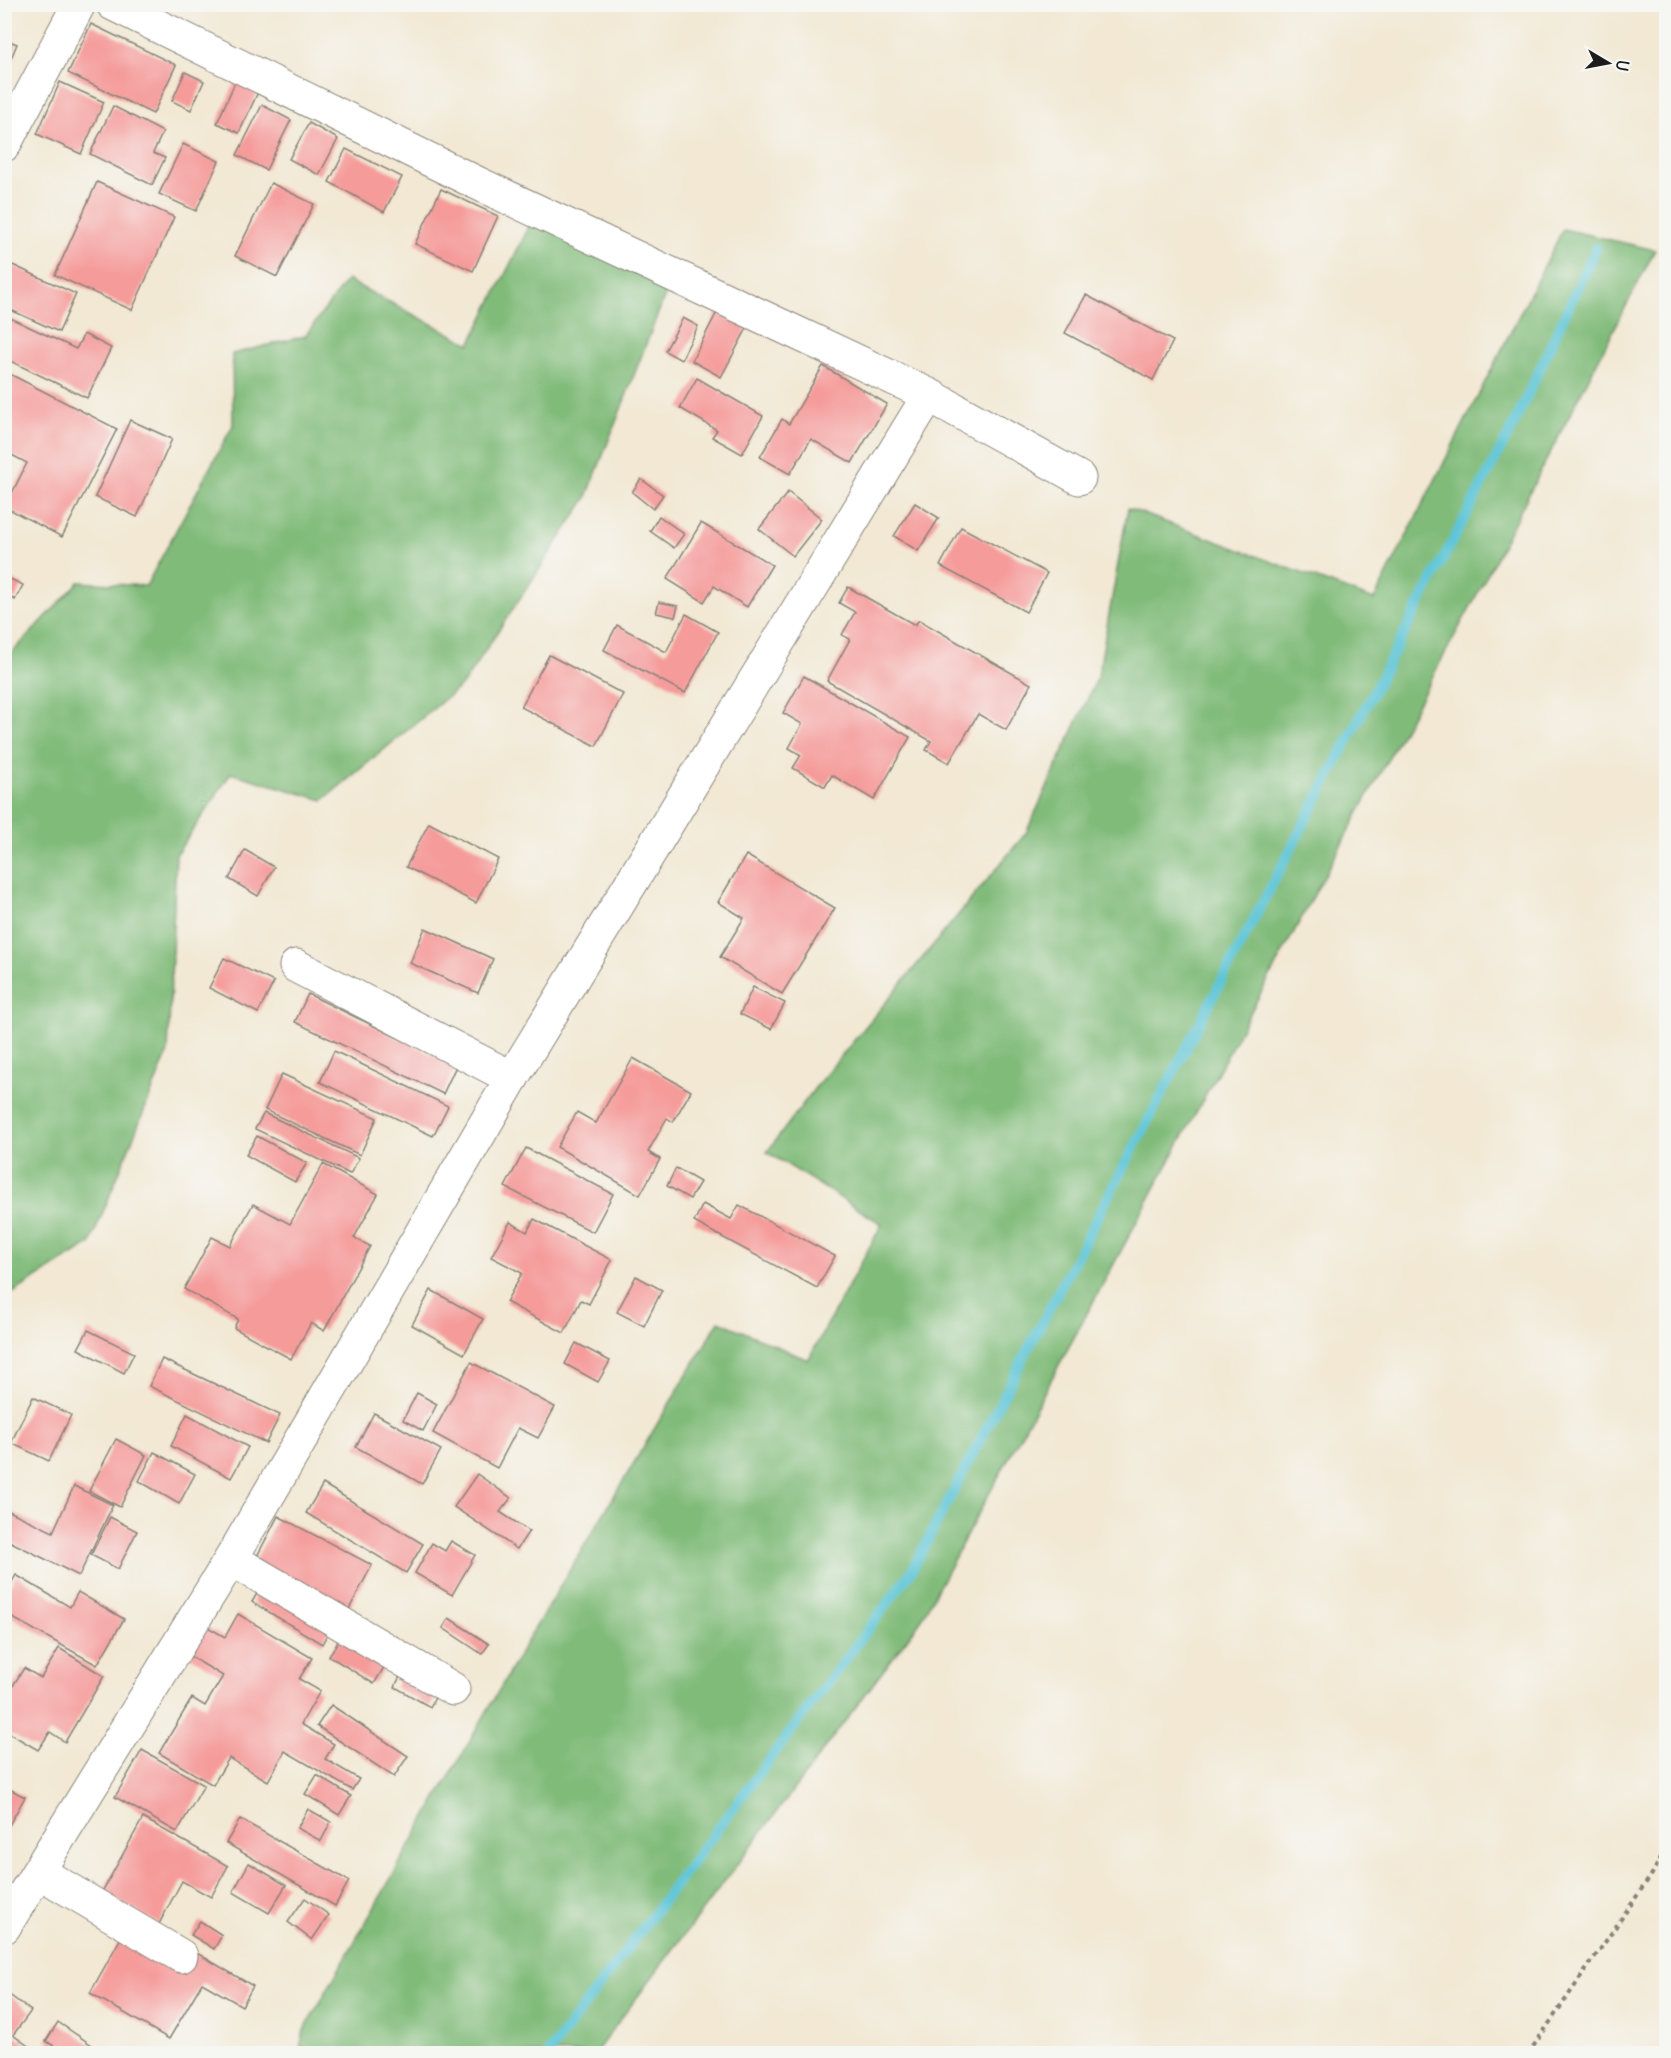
<svg xmlns="http://www.w3.org/2000/svg" width="1671" height="2058" font-family="Delius,sans-serif">
	<style>
		.forest { fill: #80bb79; stroke: #4e6c4a; stroke-width: 1.5 }
		.lines { fill: none; stroke-linecap: round; stroke-linejoin: round }
		.stream { stroke: #5ac4d6; stroke-width: 10 }
		.building { fill: #f59c9b }
		.street-casing { stroke: #878278; stroke-width: 35 }
		.path { stroke: #878278; stroke-width: 4; stroke-dasharray: 4.5 4.5; stroke-linecap: butt }
		.street { stroke: #fff; stroke-width: 33 }
	</style>
	<rect width="100%" height="100%" fill="#f6f6f2"/>
	<filter id="ink" filterUnits="userSpaceOnUse"><feTurbulence type="fractalNoise" baseFrequency=".0167" numOctaves="2"/><feDisplacementMap in="SourceGraphic" scale="12" xChannelSelector="R" yChannelSelector="G"/><feConvolveMatrix kernelMatrix="1 2 1 2 8 2 1 2 1" color-interpolation-filters="sRGB"/></filter>
	<filter id="wash" filterUnits="userSpaceOnUse"><feTurbulence type="fractalNoise" baseFrequency=".008" numOctaves="4" result="noise"/><feDisplacementMap in="SourceGraphic" scale="24" xChannelSelector="R" yChannelSelector="G"/><feGaussianBlur stdDeviation="1.35" result="paint"/><feColorMatrix in="noise" values="0 0 0 0 0 0 0 0 0 0 0 0 0 0 0 0 0 1.4 0 .05"/><feComposite in="paint" operator="in"/></filter>
	<g filter="url(#wash)">
		<rect width="100%" height="100%" fill="#f2e8d3"/>
		<g class="forest">
			<path d="M 534,217 L 671,280 L 586,499 L 463,684 L 323,800 L 231,773 L 176,855 L 168,1052 L 90,1244 L 5,1298 L 4,661 L 79,582 L 146,586 L 233,425 L 232,354 L 305,336 L 347,280 L 470,344 Z"/>
			<path d="M 1563,229 L 1655,250 L 1473,602 L 919,1623 L 595,2053 L 299,2053 L 304,2030 L 526,1643 L 719,1321 L 808,1360 L 882,1224 L 767,1152 L 818,1084 L 1026,833 L 1098,676 L 1128,508 L 1374,600 Z"/>
		</g>
		<g class="lines">
			<path class="stream" d="M 548,2054 L 911,1572 L 1514,424 L 1596,248"/>
		</g>
		<g id="blocks">
			<g class="building">
				<path d="M 91,24 L 176,65 L 153,114 L 68,73 Z"/>
				<path d="M 4,39 L 17,44 L 5,73 L 4,73 Z"/>
				<path d="M 185,72 L 204,81 L 191,110 L 172,101 Z"/>
				<path d="M 236,80 L 259,90 L 239,133 L 217,123 Z"/>
				<path d="M 60,82 L 104,102 L 81,154 L 37,134 Z"/>
				<path d="M 262,105 L 291,120 L 266,170 L 237,155 Z"/>
				<path d="M 113,106 L 163,132 L 153,153 L 165,158 L 152,185 L 90,154 Z"/>
				<path d="M 309,123 L 338,139 L 319,175 L 289,159 Z"/>
				<path d="M 183,144 L 219,161 L 196,211 L 159,194 Z"/>
				<path d="M 346,149 L 402,177 L 384,212 L 329,182 Z"/>
				<path d="M 97,182 L 174,217 L 132,310 L 55,275 Z"/>
				<path d="M 271,183 L 314,204 L 277,277 L 235,256 Z"/>
				<path d="M 441,189 L 498,216 L 473,271 L 415,244 Z"/>
				<path d="M 4,261 L 76,294 L 59,332 L 4,307 Z"/>
				<path d="M 1086,295 L 1173,341 L 1153,380 L 1065,333 Z"/>
				<path d="M 717,312 L 747,328 L 721,377 L 692,361 Z"/>
				<path d="M 4,315 L 76,349 L 84,334 L 111,348 L 87,398 L 4,358 Z"/>
				<path d="M 683,318 L 698,326 L 681,360 L 665,351 Z"/>
				<path d="M 823,366 L 887,404 L 852,463 L 811,439 L 790,474 L 760,457 L 782,419 L 789,424 Z"/>
				<path d="M 4,371 L 117,429 L 62,537 L 5,507 L 27,463 L 4,451 Z"/>
				<path d="M 697,378 L 763,416 L 742,454 L 712,437 L 717,430 L 680,408 Z"/>
				<path d="M 130,420 L 172,439 L 137,517 L 95,497 Z"/>
				<path d="M 641,479 L 663,495 L 653,509 L 632,492 Z"/>
				<path d="M 788,492 L 822,519 L 793,556 L 759,529 Z"/>
				<path d="M 915,503 L 939,518 L 918,551 L 894,536 Z"/>
				<path d="M 659,516 L 684,534 L 674,548 L 650,531 Z"/>
				<path d="M 701,523 L 772,565 L 747,607 L 714,586 L 704,602 L 667,579 Z"/>
				<path d="M 961,527 L 1047,573 L 1026,612 L 940,566 Z"/>
				<path d="M 4,576 L 23,585 L 15,600 L 4,594 Z"/>
				<path d="M 848,587 L 915,625 L 919,620 L 1031,684 L 1006,730 L 978,714 L 949,763 L 926,750 L 931,741 L 827,681 L 850,639 L 842,635 L 855,612 L 839,603 Z"/>
				<path d="M 659,602 L 678,606 L 675,617 L 656,613 Z"/>
				<path d="M 686,614 L 718,632 L 685,693 L 604,650 L 617,625 L 666,652 Z"/>
				<path d="M 549,655 L 623,694 L 596,746 L 521,707 Z"/>
				<path d="M 804,676 L 910,737 L 874,800 L 832,775 L 825,787 L 793,768 L 801,755 L 789,748 L 802,724 L 783,713 Z"/>
				<path d="M 429,823 L 498,859 L 476,903 L 406,867 Z"/>
				<path d="M 245,850 L 274,867 L 258,896 L 229,879 Z"/>
				<path d="M 746,855 L 835,908 L 782,994 L 720,957 L 744,918 L 718,902 Z"/>
				<path d="M 425,928 L 493,959 L 478,993 L 410,963 Z"/>
				<path d="M 224,958 L 274,982 L 258,1013 L 209,988 Z"/>
				<path d="M 753,987 L 785,1003 L 771,1029 L 740,1014 Z"/>
				<path d="M 308,994 L 456,1066 L 443,1094 L 295,1022 Z"/>
				<path d="M 334,1051 L 448,1106 L 433,1136 L 320,1082 Z"/>
				<path d="M 633,1058 L 691,1091 L 673,1122 L 667,1118 L 648,1152 L 660,1159 L 640,1195 L 557,1147 L 577,1112 L 596,1123 Z"/>
				<path d="M 282,1074 L 377,1118 L 360,1155 L 265,1110 Z"/>
				<path d="M 264,1113 L 359,1158 L 350,1174 L 255,1129 Z"/>
				<path d="M 257,1136 L 307,1163 L 295,1182 L 246,1155 Z"/>
				<path d="M 526,1148 L 613,1194 L 593,1232 L 505,1187 Z"/>
				<path d="M 323,1164 L 378,1194 L 354,1238 L 370,1246 L 324,1331 L 311,1323 L 291,1359 L 234,1328 L 238,1319 L 184,1289 L 212,1237 L 230,1246 L 253,1204 L 290,1224 Z"/>
				<path d="M 676,1168 L 700,1182 L 690,1199 L 667,1186 Z"/>
				<path d="M 703,1204 L 731,1219 L 739,1205 L 835,1256 L 817,1288 L 694,1222 Z"/>
				<path d="M 534,1219 L 612,1260 L 589,1304 L 581,1300 L 564,1333 L 506,1302 L 522,1273 L 491,1257 L 510,1222 L 527,1232 Z"/>
				<path d="M 636,1276 L 662,1290 L 644,1326 L 617,1312 Z"/>
				<path d="M 431,1290 L 483,1319 L 464,1354 L 412,1325 Z"/>
				<path d="M 88,1330 L 134,1353 L 124,1373 L 78,1349 Z"/>
				<path d="M 576,1343 L 610,1361 L 598,1382 L 565,1364 Z"/>
				<path d="M 162,1359 L 280,1415 L 266,1443 L 149,1386 Z"/>
				<path d="M 471,1362 L 555,1407 L 538,1438 L 518,1428 L 497,1468 L 433,1433 Z"/>
				<path d="M 417,1393 L 437,1404 L 423,1431 L 403,1420 Z"/>
				<path d="M 33,1397 L 71,1415 L 49,1461 L 11,1443 Z"/>
				<path d="M 374,1413 L 441,1450 L 422,1484 L 356,1447 Z"/>
				<path d="M 187,1414 L 248,1447 L 231,1478 L 171,1446 Z"/>
				<path d="M 116,1439 L 146,1455 L 120,1507 L 89,1491 Z"/>
				<path d="M 154,1452 L 195,1474 L 179,1504 L 139,1481 Z"/>
				<path d="M 477,1474 L 511,1498 L 500,1512 L 529,1531 L 517,1549 L 454,1507 Z"/>
				<path d="M 323,1484 L 423,1544 L 406,1573 L 306,1513 Z"/>
				<path d="M 74,1486 L 113,1505 L 79,1576 L 5,1539 L 5,1520 L 9,1511 L 53,1532 Z"/>
				<path d="M 278,1516 L 372,1565 L 347,1613 L 253,1564 Z"/>
				<path d="M 110,1517 L 137,1531 L 118,1569 L 91,1555 Z"/>
				<path d="M 451,1541 L 475,1555 L 452,1595 L 415,1573 L 432,1543 L 445,1551 Z"/>
				<path d="M 16,1575 L 70,1607 L 78,1592 L 124,1619 L 97,1665 L 4,1613 L 4,1596 Z"/>
				<path d="M 262,1585 L 331,1627 L 322,1644 L 252,1602 Z"/>
				<path d="M 238,1614 L 312,1658 L 299,1679 L 320,1691 L 301,1724 L 334,1744 L 325,1759 L 359,1779 L 352,1790 L 285,1751 L 268,1781 L 229,1758 L 213,1785 L 159,1753 L 192,1698 L 205,1706 L 223,1676 L 188,1655 L 206,1626 L 225,1637 Z"/>
				<path d="M 449,1618 L 489,1644 L 482,1654 L 443,1628 Z"/>
				<path d="M 344,1631 L 389,1659 L 374,1684 L 329,1656 Z"/>
				<path d="M 59,1648 L 104,1676 L 65,1742 L 50,1732 L 38,1750 L 4,1730 L 4,1700 L 24,1668 L 41,1678 Z"/>
				<path d="M 401,1674 L 437,1694 L 430,1707 L 395,1687 Z"/>
				<path d="M 331,1705 L 408,1756 L 394,1777 L 317,1726 Z"/>
				<path d="M 142,1750 L 204,1785 L 177,1832 L 115,1797 Z"/>
				<path d="M 317,1775 L 351,1796 L 339,1815 L 305,1794 Z"/>
				<path d="M 4,1786 L 25,1797 L 4,1834 Z"/>
				<path d="M 308,1809 L 331,1822 L 321,1841 L 297,1828 Z"/>
				<path d="M 143,1818 L 228,1866 L 211,1897 L 182,1881 L 159,1924 L 102,1892 Z"/>
				<path d="M 240,1819 L 349,1881 L 335,1906 L 226,1843 Z"/>
				<path d="M 249,1863 L 286,1885 L 269,1913 L 233,1892 Z"/>
				<path d="M 305,1898 L 329,1915 L 312,1940 L 288,1922 Z"/>
				<path d="M 200,1921 L 222,1935 L 214,1949 L 191,1935 Z"/>
				<path d="M 122,1936 L 186,1973 L 197,1953 L 253,1986 L 242,2006 L 202,1983 L 169,2039 L 90,1993 Z"/>
				<path d="M 4,1991 L 31,2011 L 13,2035 L 31,2048 L 28,2054 L 4,2054 Z"/>
				<path d="M 58,2022 L 105,2054 L 49,2054 L 54,2046 L 46,2041 Z"/>
			</g>
		</g>
	</g>
	<g filter="url(#ink)">
		<use href="#blocks" fill-opacity="0" stroke="#878278" stroke-width="1.5"/>
		<g class="lines">
			<g class="street-casing">
				<g id="street">
					<path d="M 113,4 L 475,182 L 929,395 L 1079,478"/>
					<path d="M 4,145 L 79,4"/>
					<path d="M 296,966 L 512,1078"/>
					<path d="M 231,1559 L 453,1689"/>
					<path d="M 39,1872 L 181,1956"/>
					<path d="M 4,1927 L 231,1559 L 512,1078 L 929,395"/>
				</g>
			</g>
			<path class="path" d="M 1528,2054 L 1652,1874 L 1666,1848"/>
			<use href="#street" class="street"/>
		</g>
	</g>
	<rect width="1671" height="2058" fill="none" stroke="#f6f6f2" stroke-width="24"/>
	<g transform="translate(1608 63) rotate(100)" stroke="#f6f6f2" stroke-width="4.5" paint-order="stroke">
	<path d="M0-4.5L10 22L0 15L-10 22Z" fill="#1c1c1c"/>
	<text y="-9" font-size="16" font-weight="bold" text-anchor="middle" fill="#1c1c1c">U</text>
	</g>
</svg>
